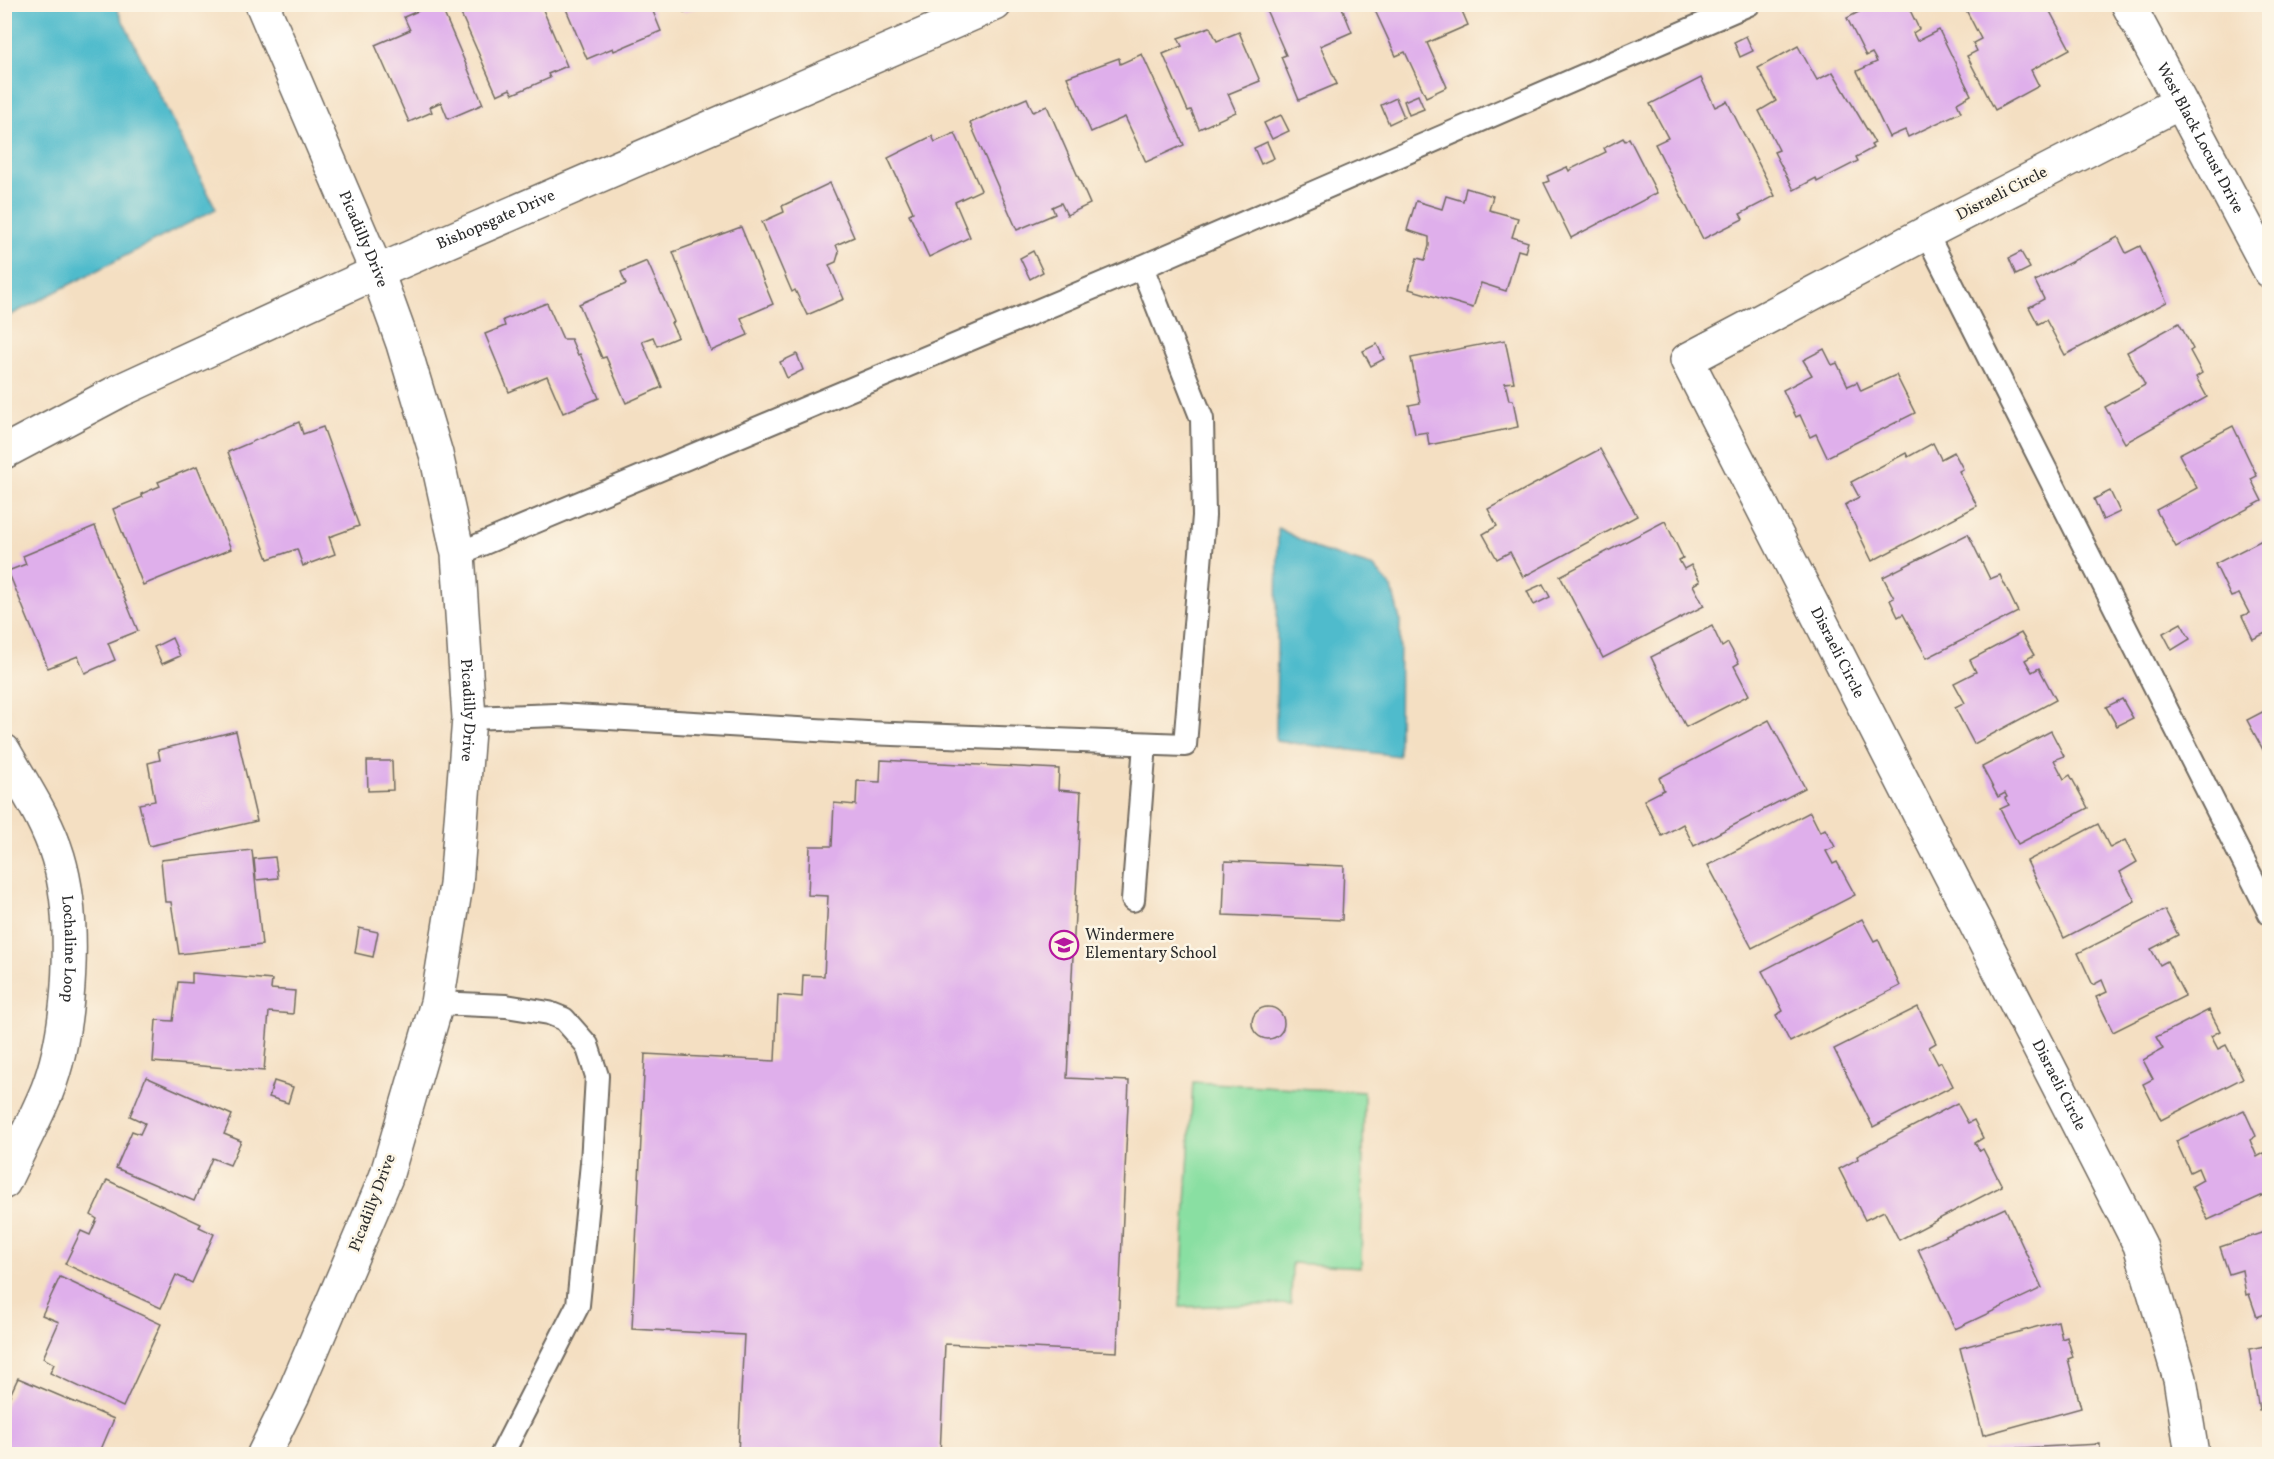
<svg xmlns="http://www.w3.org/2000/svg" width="2274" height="1459" font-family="Vollkorn,serif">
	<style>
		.green { fill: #89dfa2; stroke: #5a8566; stroke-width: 1.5 }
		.water { fill: #50bbcc; stroke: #3e737c; stroke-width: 1.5 }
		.building { fill: #dfafeb }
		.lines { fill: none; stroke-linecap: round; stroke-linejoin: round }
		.lane-casing { stroke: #716a60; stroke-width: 26 }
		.street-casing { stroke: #716a60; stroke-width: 36 }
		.secondary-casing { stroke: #716a60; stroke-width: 36 }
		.lane { stroke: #fff; stroke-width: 22 }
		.street { stroke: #fff; stroke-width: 33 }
		.secondary { stroke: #fff; stroke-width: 33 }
		.labels { text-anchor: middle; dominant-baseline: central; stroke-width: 5; stroke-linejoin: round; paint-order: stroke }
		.street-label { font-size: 16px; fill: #2b2b2b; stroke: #fcf5e5 }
		.poi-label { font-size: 16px; fill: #2b2b2b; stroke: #fcf5e5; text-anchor: start }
	</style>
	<rect width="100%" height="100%" fill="#fcf5e5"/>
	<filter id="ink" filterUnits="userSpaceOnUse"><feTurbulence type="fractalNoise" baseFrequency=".0167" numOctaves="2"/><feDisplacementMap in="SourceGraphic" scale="12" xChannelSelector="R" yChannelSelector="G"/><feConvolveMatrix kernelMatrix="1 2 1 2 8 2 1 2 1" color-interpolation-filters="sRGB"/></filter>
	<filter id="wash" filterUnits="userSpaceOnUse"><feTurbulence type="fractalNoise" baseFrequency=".008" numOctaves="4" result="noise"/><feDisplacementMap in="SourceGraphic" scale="24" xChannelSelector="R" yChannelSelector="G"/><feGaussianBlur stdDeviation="1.35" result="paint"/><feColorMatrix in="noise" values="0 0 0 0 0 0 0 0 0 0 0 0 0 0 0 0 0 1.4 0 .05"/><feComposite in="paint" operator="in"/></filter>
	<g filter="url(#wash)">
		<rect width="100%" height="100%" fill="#f4dfc2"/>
		<path class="green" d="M 1193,1082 L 1364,1092 L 1361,1267 L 1292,1263 L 1291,1304 L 1180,1307 Z"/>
		<g class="water">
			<path d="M 5,4 L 115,5 L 216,209 L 5,318 Z"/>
			<path d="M 1278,528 L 1320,550 L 1374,567 L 1392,588 L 1400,620 L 1399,756 L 1276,741 Z"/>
		</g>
		<g id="blocks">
			<g class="building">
				<path d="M 434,4 L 440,4 L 483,104 L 448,119 L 441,102 L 430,107 L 432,112 L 409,122 L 375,45 L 410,30 L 404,17 Z"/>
				<path d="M 564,4 L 650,4 L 661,31 L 614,51 L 613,48 L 587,59 Z"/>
				<path d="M 680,4 L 703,4 L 703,5 L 684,12 Z"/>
				<path d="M 1372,4 L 1459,4 L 1468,25 L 1427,43 L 1447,87 L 1426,97 L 1405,52 L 1396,56 Z"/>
				<path d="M 1874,4 L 1907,4 L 1919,29 L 1913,33 L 1917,41 L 1939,30 L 1971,95 L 1957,103 L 1961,112 L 1908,137 L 1905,130 L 1889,137 L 1857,71 L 1877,62 L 1872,53 L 1866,56 L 1847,18 Z"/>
				<path d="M 1963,4 L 2046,4 L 2070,49 L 2031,70 L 2039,86 L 1995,110 L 1967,56 L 1977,51 L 1973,43 L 1981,39 Z"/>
				<path d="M 457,5 L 541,5 L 567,66 L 548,74 L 550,78 L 513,94 L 510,89 L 497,95 Z"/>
				<path d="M 1264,5 L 1341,5 L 1352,32 L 1320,46 L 1337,84 L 1299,100 L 1281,57 L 1286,55 Z"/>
				<path d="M 1210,27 L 1217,41 L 1239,32 L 1260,81 L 1228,94 L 1236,112 L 1199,129 L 1191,110 L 1188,111 L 1163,54 L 1182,46 L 1178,38 Z"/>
				<path d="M 1746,36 L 1753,51 L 1740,57 L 1734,42 Z"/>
				<path d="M 1798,46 L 1817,80 L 1833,72 L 1875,143 L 1871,145 L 1873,148 L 1856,157 L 1858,161 L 1817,182 L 1816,178 L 1794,190 L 1774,152 L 1779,150 L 1759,111 L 1776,101 L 1758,68 Z"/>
				<path d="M 1142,54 L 1184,145 L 1146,162 L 1125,117 L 1091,132 L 1067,77 L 1119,58 L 1120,64 Z"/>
				<path d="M 1701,78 L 1715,107 L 1727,101 L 1775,196 L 1740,214 L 1743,219 L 1703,239 L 1655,144 L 1668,138 L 1650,104 Z"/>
				<path d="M 1418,95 L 1424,109 L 1409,115 L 1404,101 Z"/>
				<path d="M 1027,98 L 1033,112 L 1047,106 L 1090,204 L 1067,215 L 1061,203 L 1052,207 L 1055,214 L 1017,230 L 970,123 Z"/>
				<path d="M 1396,98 L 1404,117 L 1389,124 L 1381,105 Z"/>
				<path d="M 1281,115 L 1289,131 L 1272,139 L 1264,123 Z"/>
				<path d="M 955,133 L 981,190 L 955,202 L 970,237 L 929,257 L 909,214 L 913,212 L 888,158 L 932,136 L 935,142 Z"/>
				<path d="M 1623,138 L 1625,141 L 1629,138 L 1657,193 L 1571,238 L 1544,183 L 1549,181 L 1547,176 L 1567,167 L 1569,171 L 1571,169 L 1606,152 L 1604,148 Z"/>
				<path d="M 1267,142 L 1274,158 L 1261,164 L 1254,148 Z"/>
				<path d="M 830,183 L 854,237 L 836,245 L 839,252 L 836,262 L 829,265 L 844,299 L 807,315 L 795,290 L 792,292 L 762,222 L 784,212 L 782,206 Z"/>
				<path d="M 1466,188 L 1493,196 L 1489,210 L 1518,218 L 1512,237 L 1528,242 L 1525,252 L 1518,250 L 1506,291 L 1481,283 L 1473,308 L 1409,289 L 1417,258 L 1425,260 L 1429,246 L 1429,237 L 1407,230 L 1416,201 L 1442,209 L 1446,196 L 1463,201 Z"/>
				<path d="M 741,227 L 773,304 L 741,318 L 748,335 L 711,351 L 673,252 Z"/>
				<path d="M 2118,237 L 2126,253 L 2140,246 L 2167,302 L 2065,355 L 2046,320 L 2038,324 L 2029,307 L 2044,299 L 2035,281 Z"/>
				<path d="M 1033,251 L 1043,272 L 1030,279 L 1020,258 Z"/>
				<path d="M 2021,252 L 2030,268 L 2016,275 L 2009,258 Z"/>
				<path d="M 647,261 L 674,322 L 671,323 L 678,337 L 657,346 L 653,337 L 642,341 L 662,387 L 626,403 L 606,357 L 602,358 L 579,304 L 626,284 L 621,272 Z"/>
				<path d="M 547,303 L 563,339 L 571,339 L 578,355 L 580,354 L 599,398 L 563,413 L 547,376 L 509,392 L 485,334 L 505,326 L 503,320 Z"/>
				<path d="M 2179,323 L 2193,349 L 2190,351 L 2202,373 L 2196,377 L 2207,397 L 2125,443 L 2105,407 L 2145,385 L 2127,352 Z"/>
				<path d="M 1505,340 L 1514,382 L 1505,383 L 1509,400 L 1513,400 L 1518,427 L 1429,445 L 1427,432 L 1415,434 L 1409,405 L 1420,403 L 1411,358 Z"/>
				<path d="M 1377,344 L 1384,359 L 1371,366 L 1363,351 Z"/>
				<path d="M 1824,349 L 1832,365 L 1837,363 L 1848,386 L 1857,382 L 1861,391 L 1896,375 L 1915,413 L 1827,457 L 1816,434 L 1810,437 L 1800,415 L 1796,417 L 1783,390 L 1812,375 L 1803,360 Z"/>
				<path d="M 797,354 L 803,370 L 787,378 L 780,362 Z"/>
				<path d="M 299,422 L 303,434 L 323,427 L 359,526 L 329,537 L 335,554 L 303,566 L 297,549 L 268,559 L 228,452 Z"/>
				<path d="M 2233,426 L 2257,476 L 2251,479 L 2262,501 L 2176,547 L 2156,510 L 2197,488 L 2179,454 Z"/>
				<path d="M 1933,443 L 1941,459 L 1954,452 L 1963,469 L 1959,471 L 1977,506 L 1872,561 L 1845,505 L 1859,497 L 1851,482 L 1906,453 L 1908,457 Z"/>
				<path d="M 1600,449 L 1637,516 L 1523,577 L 1510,552 L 1497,559 L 1483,534 L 1497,526 L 1488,509 Z"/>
				<path d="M 197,466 L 231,549 L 143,585 L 113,509 L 143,497 L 141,494 L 160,486 L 158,482 Z"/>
				<path d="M 2110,491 L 2120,512 L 2103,520 L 2094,499 Z"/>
				<path d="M 1665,521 L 1683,558 L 1679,560 L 1684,569 L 1691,565 L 1700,581 L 1693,585 L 1704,606 L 1603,658 L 1560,576 Z"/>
				<path d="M 95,526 L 138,631 L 108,643 L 115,660 L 85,673 L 78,656 L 48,668 L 8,571 L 26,564 L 23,556 Z"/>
				<path d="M 1968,534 L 1990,579 L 2000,575 L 2018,612 L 1927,658 L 1903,614 L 1898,617 L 1890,600 L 1894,598 L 1883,577 Z"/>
				<path d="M 2270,536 L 2270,631 L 2253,639 L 2242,616 L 2249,613 L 2239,594 L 2231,597 L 2215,564 Z"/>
				<path d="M 1543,584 L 1550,597 L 1534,605 L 1527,591 Z"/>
				<path d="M 2181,623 L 2190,639 L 2172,650 L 2163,633 Z"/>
				<path d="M 1712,626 L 1722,647 L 1728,643 L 1739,663 L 1734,666 L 1749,695 L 1686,727 L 1651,657 Z"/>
				<path d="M 2021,633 L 2034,655 L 2025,660 L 2032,672 L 2039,668 L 2056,700 L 1974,744 L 1955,708 L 1965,703 L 1954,683 L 1976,672 L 1970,660 Z"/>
				<path d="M 172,638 L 180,656 L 162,664 L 154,647 Z"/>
				<path d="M 2122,699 L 2133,718 L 2117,726 L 2106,707 Z"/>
				<path d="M 2270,708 L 2270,756 L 2267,757 L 2247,720 Z"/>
				<path d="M 1769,720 L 1805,788 L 1694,846 L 1683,824 L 1662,836 L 1644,800 L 1664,790 L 1659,778 Z"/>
				<path d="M 236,731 L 257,821 L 149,846 L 139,804 L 155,801 L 148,763 L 160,760 L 158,750 Z"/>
				<path d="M 2051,731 L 2064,756 L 2054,760 L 2064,779 L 2070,775 L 2088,808 L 2018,844 L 2000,809 L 2009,805 L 2005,798 L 2007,797 L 2005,793 L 1998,797 L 1982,767 Z"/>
				<path d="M 881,760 L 1059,769 L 1058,790 L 1081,792 L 1067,1078 L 1129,1081 L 1117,1352 L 945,1344 L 940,1454 L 738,1454 L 744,1335 L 632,1329 L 645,1054 L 775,1061 L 778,995 L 802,997 L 803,975 L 824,976 L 828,896 L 808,895 L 810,846 L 832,846 L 834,803 L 856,805 L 857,781 L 880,782 Z"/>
				<path d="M 367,761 L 392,761 L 393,790 L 368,791 Z"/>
				<path d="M 1810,812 L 1820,832 L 1825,829 L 1832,841 L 1835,847 L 1826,851 L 1833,864 L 1837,862 L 1855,895 L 1752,948 L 1708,865 Z"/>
				<path d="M 2098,824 L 2110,848 L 2125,840 L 2137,862 L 2120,872 L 2135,901 L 2064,938 L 2027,861 Z"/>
				<path d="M 252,850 L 262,945 L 179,954 L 171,902 L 165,902 L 161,860 Z"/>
				<path d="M 275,857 L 278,878 L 256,880 L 254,859 Z"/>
				<path d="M 1225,861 L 1344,866 L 1342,920 L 1223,915 Z"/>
				<path d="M 2165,910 L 2178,935 L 2151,949 L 2160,965 L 2167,961 L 2185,996 L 2113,1032 L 2096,997 L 2107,992 L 2102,980 L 2093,985 L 2078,953 Z"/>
				<path d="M 1862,919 L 1874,941 L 1878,939 L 1900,986 L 1790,1042 L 1776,1015 L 1783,1011 L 1762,971 Z"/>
				<path d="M 359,928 L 378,932 L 373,957 L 355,953 Z"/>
				<path d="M 192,973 L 272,980 L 271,989 L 295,991 L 293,1014 L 269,1012 L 264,1071 L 153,1062 L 156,1020 L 173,1021 L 178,982 L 192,983 Z"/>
				<circle cx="1268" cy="1023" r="16"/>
				<path d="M 1918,1007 L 1936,1043 L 1929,1047 L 1938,1064 L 1941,1062 L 1953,1086 L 1873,1127 L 1834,1049 Z"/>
				<path d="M 2209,1010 L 2220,1031 L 2211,1036 L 2218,1049 L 2226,1045 L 2243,1078 L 2161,1120 L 2143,1084 L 2153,1079 L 2143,1060 L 2163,1049 L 2156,1037 Z"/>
				<path d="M 146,1077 L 232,1115 L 224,1134 L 241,1141 L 230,1165 L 212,1158 L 194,1201 L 116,1168 L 132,1131 L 140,1134 L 145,1123 L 130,1116 Z"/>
				<path d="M 274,1081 L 293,1087 L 288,1103 L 269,1097 Z"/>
				<path d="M 1957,1103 L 1968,1123 L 1974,1120 L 1983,1138 L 1975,1143 L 1980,1151 L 1983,1149 L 2002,1186 L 1899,1240 L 1884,1211 L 1865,1220 L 1839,1169 L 1858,1159 L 1857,1156 Z"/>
				<path d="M 2244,1110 L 2256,1136 L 2250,1140 L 2257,1157 L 2264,1153 L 2270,1165 L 2270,1192 L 2208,1220 L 2192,1186 L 2203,1180 L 2198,1168 L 2190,1172 L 2176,1141 Z"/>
				<path d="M 107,1180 L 201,1224 L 199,1227 L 214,1234 L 192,1283 L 176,1275 L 161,1308 L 65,1264 L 81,1231 L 90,1235 L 97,1219 L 91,1215 Z"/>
				<path d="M 2005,1208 L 2042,1288 L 1955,1329 L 1918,1249 Z"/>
				<path d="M 2270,1230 L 2270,1312 L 2257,1317 L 2249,1294 L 2246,1295 L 2242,1270 L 2229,1274 L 2220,1247 Z"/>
				<path d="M 60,1277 L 161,1324 L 123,1407 L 50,1373 L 54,1364 L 43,1358 L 59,1322 L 42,1315 Z"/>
				<path d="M 2058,1321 L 2062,1339 L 2067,1337 L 2073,1357 L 2068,1359 L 2081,1408 L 1983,1435 L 1960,1348 Z"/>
				<path d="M 2270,1345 L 2270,1408 L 2259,1410 L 2249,1349 Z"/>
				<path d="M 18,1378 L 114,1419 L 99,1454 L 4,1454 L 4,1408 Z"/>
				<path d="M 2100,1444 L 2100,1454 L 1983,1454 L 1983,1450 Z"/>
			</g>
		</g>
	</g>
	<g filter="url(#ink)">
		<use href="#blocks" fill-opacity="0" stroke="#716a60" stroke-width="1.5"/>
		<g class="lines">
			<g class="lane-casing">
				<g id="lane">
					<path d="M 1926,233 L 2270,914"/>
					<path d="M 458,554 L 1142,267 L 1749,4"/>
					<path d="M 469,718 L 557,715 L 867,733 L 1185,745 L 1204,516 L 1202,419 L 1142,267"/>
					<path d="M 1133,900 L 1145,744"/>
					<path d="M 437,1003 L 506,1006 L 549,1013 L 564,1019 L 587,1045 L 597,1076 L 592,1163 L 578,1305 L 502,1454"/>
				</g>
			</g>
			<g class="street-casing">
				<g id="street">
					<path id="s1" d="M 2179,103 L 1926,233 L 1687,360 L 2140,1245 L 2180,1379 L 2192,1454"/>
					<path id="s2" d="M 4,452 L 121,390 L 377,272 L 995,4"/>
					<path id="s3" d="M 4,751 C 23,785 47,820 58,857 C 77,920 71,1030 47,1091 C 34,1122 18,1152 4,1182"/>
				</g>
			</g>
			<g class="secondary-casing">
				<g id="secondary">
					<path id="s4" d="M 262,4 L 377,272 L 403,344 L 436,454 L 458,554 L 469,718 L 456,885 L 437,1003 L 386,1177 L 293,1395 L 264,1454"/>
					<path id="s5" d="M 2128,4 L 2270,271"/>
				</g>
			</g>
			<use href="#lane" class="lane"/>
			<use href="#street" class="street"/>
			<use href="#secondary" class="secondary"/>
		</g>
	</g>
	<defs>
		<g id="school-ring" transform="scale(1.5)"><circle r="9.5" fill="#fcf5e5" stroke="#b5179e" stroke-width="1.5"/><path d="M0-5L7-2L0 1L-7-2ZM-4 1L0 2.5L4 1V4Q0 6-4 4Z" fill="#b5179e"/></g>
	</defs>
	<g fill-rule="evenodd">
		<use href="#school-ring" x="1064" y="945"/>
	</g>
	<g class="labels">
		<g class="street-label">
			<text stroke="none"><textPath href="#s5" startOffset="152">West Black Locust Drive</textPath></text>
			<text transform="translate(2002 194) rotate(-27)">Disraeli Circle</text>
			<text stroke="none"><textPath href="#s2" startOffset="544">Bishopsgate Drive</textPath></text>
			<text stroke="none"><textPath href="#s4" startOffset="256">Picadilly Drive</textPath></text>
			<text stroke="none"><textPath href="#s1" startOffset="884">Disraeli Circle</textPath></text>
			<text stroke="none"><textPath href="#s4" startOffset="742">Picadilly Drive</textPath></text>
			<text stroke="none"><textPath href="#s3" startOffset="212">Lochaline Loop</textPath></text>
			<text stroke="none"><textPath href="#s1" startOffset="1370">Disraeli Circle</textPath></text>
			<text transform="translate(373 1203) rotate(-69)">Picadilly Drive</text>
		</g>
		<g class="poi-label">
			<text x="1085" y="936">Windermere<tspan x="1085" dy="18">Elementary School</tspan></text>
		</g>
	</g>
	<rect width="2274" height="1459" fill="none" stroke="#fcf5e5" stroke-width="24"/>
</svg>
